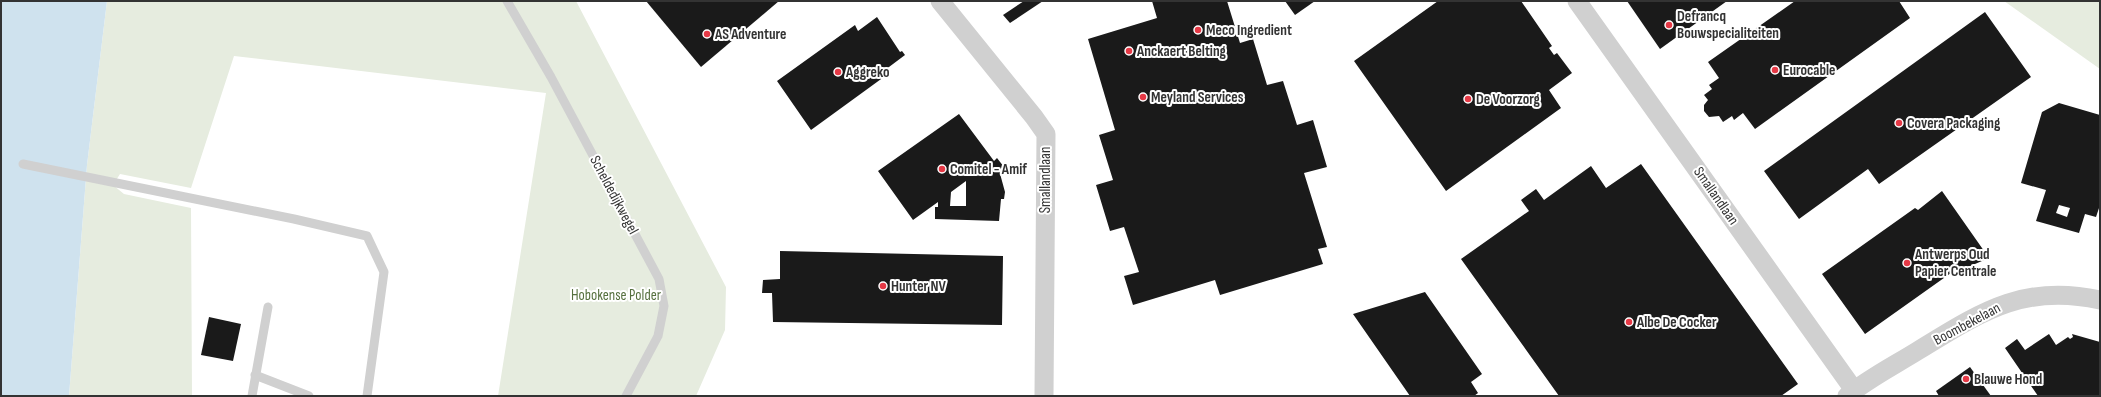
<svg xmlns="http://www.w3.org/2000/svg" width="2101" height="397" font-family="'Sofia Sans Condensed',sans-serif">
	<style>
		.green { fill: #e6ecdf }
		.water { fill: #cfe2ee }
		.building { fill: #1a1a1a; fill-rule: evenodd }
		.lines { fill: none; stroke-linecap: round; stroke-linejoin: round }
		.service { stroke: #d0d0d0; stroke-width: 9 }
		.minor { stroke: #d0d0d0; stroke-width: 19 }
		.poi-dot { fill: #e63946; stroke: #fff; stroke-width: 1.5 }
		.labels { text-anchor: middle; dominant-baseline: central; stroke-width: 4; stroke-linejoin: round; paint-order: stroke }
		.poi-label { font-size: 15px; font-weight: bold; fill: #333; stroke: #fff; text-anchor: start }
		.street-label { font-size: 15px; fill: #333; stroke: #fff }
		.park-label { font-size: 15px; fill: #56703f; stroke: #fff }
	</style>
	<rect width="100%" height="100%" fill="#fff"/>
	<g class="green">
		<path d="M 107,1 L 576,1 L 726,287 L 725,330 L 696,396 L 498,396 L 546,93 L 234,56 L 191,188 L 120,174 L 113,185 L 124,194 L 191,208 L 192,396 L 69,396 L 87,165 Z"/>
		<path d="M 2004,1 L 2100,1 L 2100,69 Z"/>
	</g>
	<path class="water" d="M 1,1 L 107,1 L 87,165 L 69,396 L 1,396 Z"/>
	<g class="building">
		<path d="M 646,1 L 779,1 L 701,67 Z"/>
		<path d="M 1024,1 L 1043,1 L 1010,23 L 1003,15 Z"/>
		<path d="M 1152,1 L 1227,1 L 1240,43 L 1253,39 L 1267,85 L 1283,81 L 1297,125 L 1313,120 L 1327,167 L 1304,173 L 1327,247 L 1318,249 L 1323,264 L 1220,295 L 1215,280 L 1133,305 L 1124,276 L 1139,272 L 1124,227 L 1110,231 L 1096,185 L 1113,180 L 1099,135 L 1115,130 L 1088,39 L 1157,18 Z"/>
		<path d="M 1285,1 L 1315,1 L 1295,15 Z"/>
		<path d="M 1438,1 L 1521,1 L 1552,46 L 1549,48 L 1554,55 L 1557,53 L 1572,73 L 1549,90 L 1561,108 L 1446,191 L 1354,61 Z"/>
		<path d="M 1627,1 L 1727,1 L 1660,49 Z"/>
		<path d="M 1795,1 L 1899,1 L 1910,18 L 1755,129 L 1743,113 L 1734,120 L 1732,116 L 1723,122 L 1719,116 L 1709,117 L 1704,111 L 1704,105 L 1708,100 L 1704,95 L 1712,89 L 1709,85 L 1719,78 L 1708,62 Z"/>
		<path d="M 1985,12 L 2031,77 L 1879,184 L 1868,169 L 1799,219 L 1764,171 Z"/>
		<path d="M 877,17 L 900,52 L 902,51 L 905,55 L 885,70 L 888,74 L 811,130 L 777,81 L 855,25 L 858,31 Z"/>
		<path d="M 2059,103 L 2100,115 L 2100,205 L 2096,217 L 2085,214 L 2079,233 L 2036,221 L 2046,190 L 2021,183 L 2042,112 ZM 2059,205 L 2070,208 L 2067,217 L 2056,213 Z"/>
		<path d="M 959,114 L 994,161 L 997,158 L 1004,167 L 999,170 L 1005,192 L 1004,199 L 1001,199 L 999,221 L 935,219 L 935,207 L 938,207 L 938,202 L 913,220 L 878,171 ZM 966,181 L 966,206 L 950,206 L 951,192 Z"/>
		<path d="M 1641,164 L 1798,384 L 1781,396 L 1559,396 L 1461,259 L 1529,211 L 1521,200 L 1536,189 L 1544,200 L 1591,166 L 1606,188 Z"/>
		<path d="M 1942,191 L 1989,258 L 1961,270 L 1958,268 L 1865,334 L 1822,274 L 1915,208 L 1918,210 Z"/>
		<path d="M 780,251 L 1003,256 L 1002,325 L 773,322 L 772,293 L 762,293 L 763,280 L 780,279 Z"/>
		<path d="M 1425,292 L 1482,374 L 1471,382 L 1478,393 L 1474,396 L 1410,396 L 1353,314 Z"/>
		<path d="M 209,317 L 241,324 L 233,361 L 201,355 Z"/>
		<path d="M 2049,334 L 2056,345 L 2068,337 L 2070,339 L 2073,337 L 2072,334 L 2100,342 L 2100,396 L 2038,396 L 2005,348 L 2017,339 L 2025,350 Z"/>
		<path d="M 1970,367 L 1991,396 L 1939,396 L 1936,391 Z"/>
	</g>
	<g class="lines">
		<g class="service">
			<path d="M 507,1 L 551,77 L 659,279 L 664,306 L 658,336 L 626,396"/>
			<path d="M 23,164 L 294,219 L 367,236 L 384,272 L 367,396"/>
			<path d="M 255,375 L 309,396"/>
			<path d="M 252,396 L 268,307"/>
		</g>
		<g class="minor">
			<path d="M 940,1 L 1034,117 L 1046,134 L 1044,396"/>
			<path d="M 1577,1 L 1854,390"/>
			<path d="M 1847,396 C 1869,378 1895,365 1919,350 C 1981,312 2024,283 2100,300"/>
		</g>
	</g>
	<g class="poi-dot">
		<circle cx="1669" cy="25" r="4"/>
		<circle cx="1198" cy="30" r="4"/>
		<circle cx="707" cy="34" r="4"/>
		<circle cx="1129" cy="51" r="4"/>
		<circle cx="1775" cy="70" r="4"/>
		<circle cx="838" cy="72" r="4"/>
		<circle cx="1143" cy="97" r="4"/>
		<circle cx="1468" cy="99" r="4"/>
		<circle cx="1899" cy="123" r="4"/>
		<circle cx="942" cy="169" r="4"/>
		<circle cx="1907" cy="263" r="4"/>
		<circle cx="883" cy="286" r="4"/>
		<circle cx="1629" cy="322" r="4"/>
		<circle cx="1966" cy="379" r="4"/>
	</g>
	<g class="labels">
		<g class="poi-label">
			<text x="1677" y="16">Defrancq<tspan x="1677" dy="17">Bouwspecialiteiten</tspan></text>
			<text x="1206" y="30">Meco Ingredient</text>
			<text x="715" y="34">AS Adventure</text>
			<text x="1137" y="51">Anckaert Belting</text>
			<text x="1783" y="70">Eurocable</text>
			<text x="846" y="72">Aggreko</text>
			<text x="1151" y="97">Meyland Services</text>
			<text x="1476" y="99">De Voorzorg</text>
			<text x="1907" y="123">Covera Packaging</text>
			<text x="950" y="169">Comitel - Amif</text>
			<text x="1915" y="254">Antwerps Oud<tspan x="1915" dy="17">Papier Centrale</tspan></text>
			<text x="891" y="286">Hunter NV</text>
			<text x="1637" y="322">Albe De Cocker</text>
			<text x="1974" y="379">Blauwe Hond</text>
		</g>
		<g class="street-label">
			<text transform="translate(1045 180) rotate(-90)">Smallandlaan</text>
			<text transform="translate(614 195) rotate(62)">Scheldedijkwegel</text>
			<text transform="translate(1716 196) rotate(55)">Smallandlaan</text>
			<text transform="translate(1967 324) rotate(-28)">Boombekelaan</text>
		</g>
		<g class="park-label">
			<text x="616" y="295">Hobokense Polder</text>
		</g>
	</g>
	<rect width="2101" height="397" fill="none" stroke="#333333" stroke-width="4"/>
</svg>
